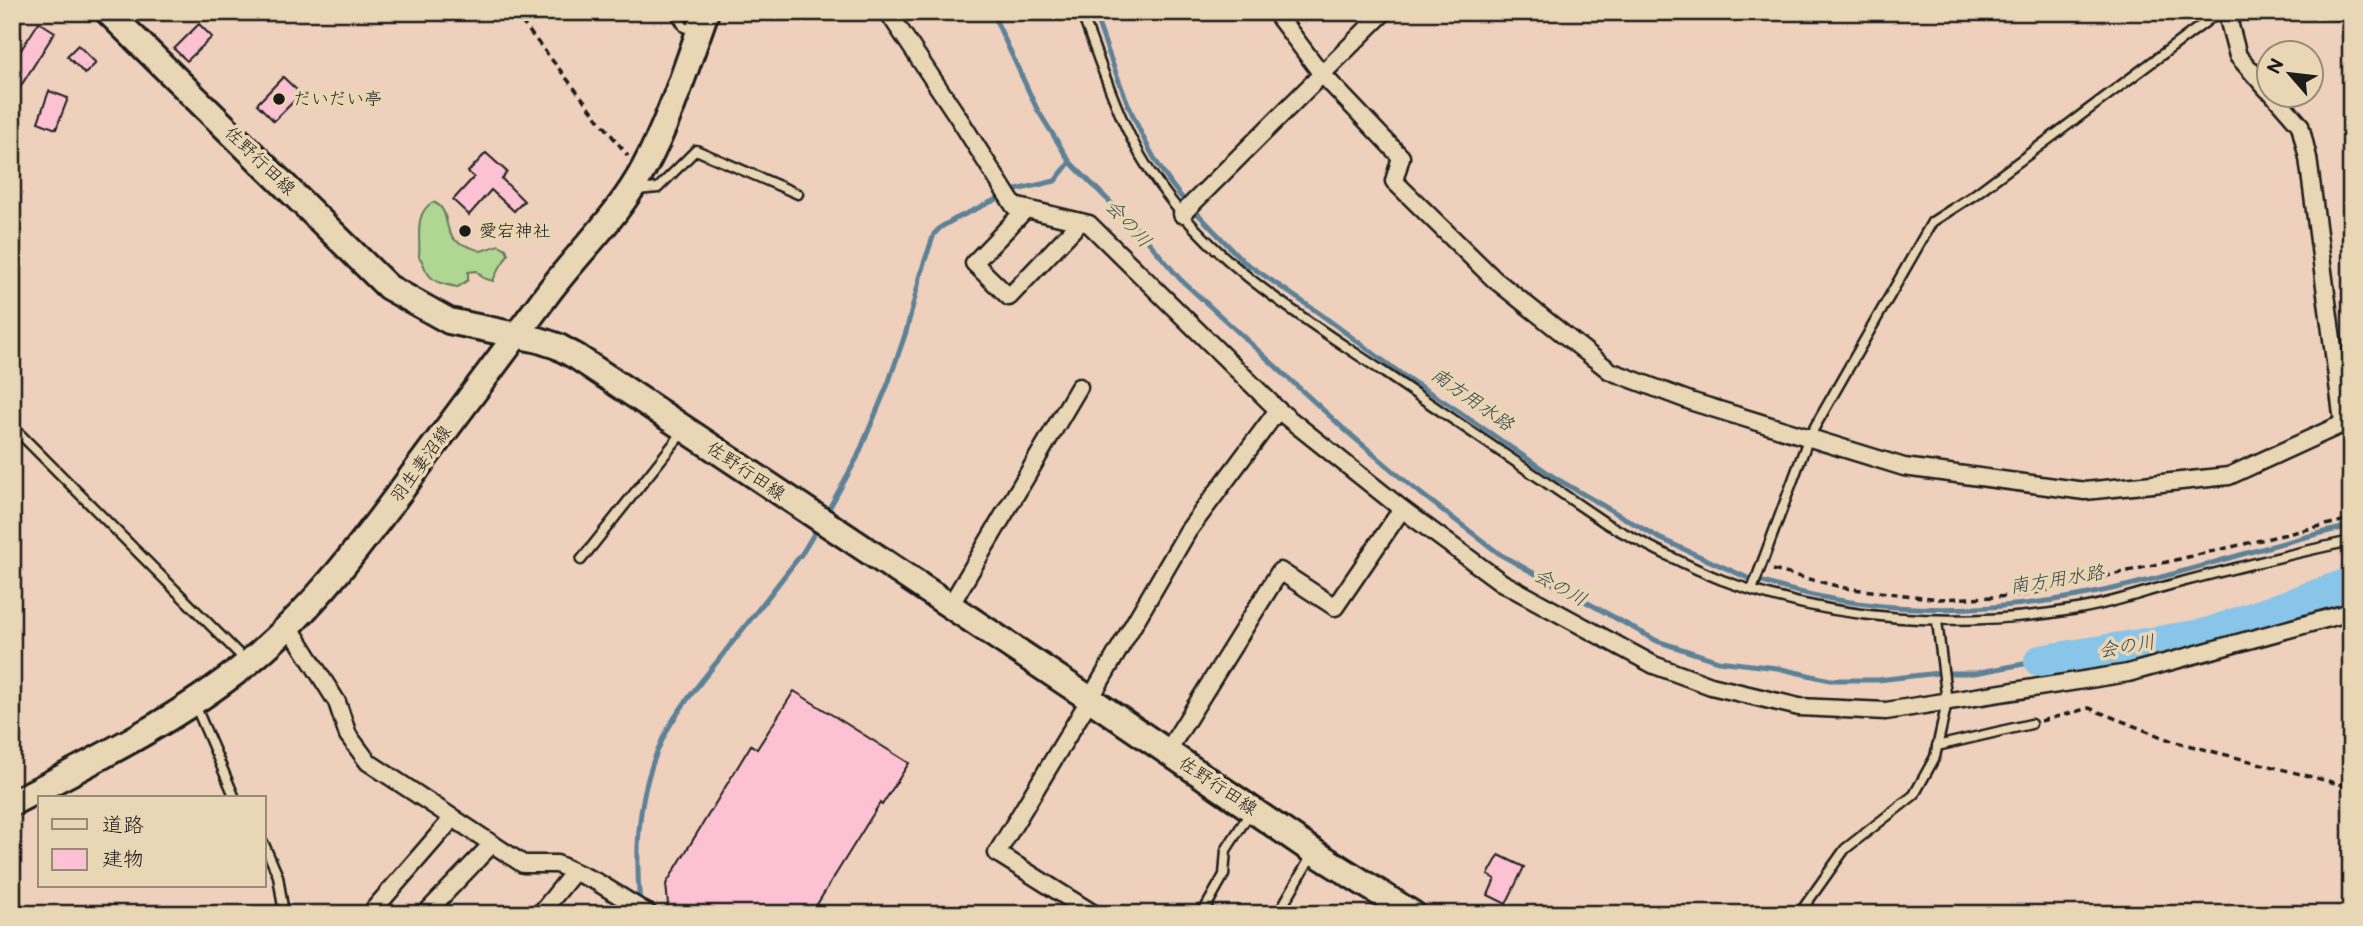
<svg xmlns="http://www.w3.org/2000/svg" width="2363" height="926" font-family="'Balsamiq Sans','Klee One',sans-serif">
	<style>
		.green { fill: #afd793; stroke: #667a58; stroke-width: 2 }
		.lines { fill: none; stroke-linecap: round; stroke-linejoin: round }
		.stream { stroke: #5d8197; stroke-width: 5 }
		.river { stroke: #89c5e9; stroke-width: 32 }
		.building { fill: #fcc2d3; stroke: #1c1c1c; stroke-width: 2 }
		.lane-casing { stroke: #1c1c1c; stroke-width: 13 }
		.street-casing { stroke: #1c1c1c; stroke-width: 21 }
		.primary-casing { stroke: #1c1c1c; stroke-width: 30 }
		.path { stroke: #1c1c1c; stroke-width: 3.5; stroke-dasharray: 7 5; stroke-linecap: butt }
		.lane { stroke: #e9d6b4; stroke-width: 8 }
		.street { stroke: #e9d6b4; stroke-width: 16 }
		.primary { stroke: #e9d6b4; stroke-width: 24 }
		.poi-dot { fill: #1c1c1c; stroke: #e9d6b4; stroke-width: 2.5 }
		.labels { text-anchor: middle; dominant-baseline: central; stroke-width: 7; stroke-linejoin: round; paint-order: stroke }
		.poi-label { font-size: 18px; fill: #1c1c1c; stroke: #e9d6b4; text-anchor: start }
		.street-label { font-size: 18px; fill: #1c1c1c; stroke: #e9d6b4 }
		.water-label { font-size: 19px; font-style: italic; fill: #37464f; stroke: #e9d6b4 }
	</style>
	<rect width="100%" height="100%" fill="#efd0bd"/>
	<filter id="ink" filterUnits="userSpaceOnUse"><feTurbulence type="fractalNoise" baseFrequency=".0143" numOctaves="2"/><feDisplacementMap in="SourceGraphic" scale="14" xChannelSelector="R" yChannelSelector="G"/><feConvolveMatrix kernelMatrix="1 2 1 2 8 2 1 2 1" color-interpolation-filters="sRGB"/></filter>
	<g filter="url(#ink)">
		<path class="green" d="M 433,202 C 451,209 442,228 455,240 C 461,245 474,248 481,251 L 499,245 L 506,249 L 508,254 C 503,264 496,271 493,281 L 483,278 L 477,271 L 468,272 L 468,280 L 458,287 C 446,285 433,283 427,272 C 423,266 424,262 419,257 C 421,238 413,214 433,202 Z"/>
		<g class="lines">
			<g class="stream">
				<path d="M 992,12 L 1037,109 L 1070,162 L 1142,234 L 1180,279 L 1344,429 L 1411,486 L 1501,555 L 1657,641 L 1718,661 L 1777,668 L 1830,680 L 1878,680 L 1938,673 L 1975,673 L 2040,661"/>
				<path d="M 1094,12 C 1116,73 1140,151 1184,200"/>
				<path d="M 1198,214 L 1243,261 L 1319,313 L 1404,376 L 1448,404 L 1557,479 L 1659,538 L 1750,579"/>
				<path d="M 825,516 L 857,458 L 888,384 L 906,332 L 923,266 L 934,234 L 941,227 L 955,219 L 1016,190 L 1055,181 L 1070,162"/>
				<path d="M 1763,582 C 1865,614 1974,615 2078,596 C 2171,579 2259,546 2351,526"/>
				<path d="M 640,904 C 634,843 639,780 669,727 C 685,699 708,674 727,649 C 753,617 778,584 803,552 L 818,527"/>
			</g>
			<path class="river" d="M 2040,661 L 2207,634 L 2351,583"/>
		</g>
		<g class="building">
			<path d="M 39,22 L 55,32 L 12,100 L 12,49 L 19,53 Z"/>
			<path d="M 199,24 L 212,37 L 187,61 L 174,49 Z"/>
			<path d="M 78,45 L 96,63 L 85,74 L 67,56 Z"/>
			<path d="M 283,77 L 301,94 L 274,121 L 257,104 Z"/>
			<path d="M 49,91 L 68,98 L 56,129 L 38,122 Z"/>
			<path d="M 486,153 L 507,172 L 502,179 L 524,201 L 514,211 L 491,190 L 469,215 L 453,200 L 474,177 L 468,172 Z"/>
			<path d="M 794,691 L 909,763 L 882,805 L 880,803 L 811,914 L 669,914 L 666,884 L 751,745 L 757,749 Z"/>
			<path d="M 1499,855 L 1524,867 L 1506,904 L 1488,895 L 1495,879 L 1488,875 Z"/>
		</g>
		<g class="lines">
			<g class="lane-casing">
				<g id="lane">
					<path d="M 675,12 L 684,27 L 697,32"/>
					<path d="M 1081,12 C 1104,71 1122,135 1160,186 C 1217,266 1299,315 1379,369 C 1455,420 1531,472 1607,524 C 1645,544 1682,564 1722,580 C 1835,622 1959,629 2078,609 C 2109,604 2140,593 2170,585 C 2230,569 2290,554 2351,541"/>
					<path d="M 2302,12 L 2351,15"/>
					<path d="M 637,190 L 658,188 L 696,150 L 798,194"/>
					<path d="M 12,426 L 247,662"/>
					<path d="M 581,560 L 683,432"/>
					<path d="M 1752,590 L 1809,437 L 1932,222 L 1974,195 L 2219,12"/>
					<path d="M 195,705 L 235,798"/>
					<path d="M 1937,746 L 2031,724"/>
					<path d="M 264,844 L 278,876 L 284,914"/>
					<path d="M 1202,914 L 1224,875 L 1226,850 L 1251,811"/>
					<path d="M 1278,914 L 1312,855"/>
					<path d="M 1799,914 L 1845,849 L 1914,795 L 1935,757 L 1947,702 L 1937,621"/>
				</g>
			</g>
			<g class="street-casing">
				<g id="street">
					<path d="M 888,12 L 958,117 L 1014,206 L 1089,224 L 1278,410 L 1402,509 L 1501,582 L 1654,665 L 1711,686 L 1799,707 L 1886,711 L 2128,673 L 2351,612"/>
					<path d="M 1275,12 L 1321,73 L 1401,157 L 1394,181 L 1494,279 L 1610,371 L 1693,402 L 1904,467 L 2085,491 L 2229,476 L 2351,420"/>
					<path d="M 2234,12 L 2229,22 L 2238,56 L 2268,90"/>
					<path d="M 2273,94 L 2300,125 L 2308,158 L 2343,422"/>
					<path d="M 1026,209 L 974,263 L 1009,297 L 1080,222"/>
					<path d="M 1182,214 L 1384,12"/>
					<path d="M 950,606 L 1079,387"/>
					<path d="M 289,626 L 337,702 L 348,735 L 368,762 L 523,864 L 557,864 L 597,882 L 649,914"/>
					<path d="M 1167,752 L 1280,571 L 1335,607 L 1402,509"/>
					<path d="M 372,914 L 375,908 L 453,818"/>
					<path d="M 425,914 L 492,844"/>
					<path d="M 540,914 L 574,872"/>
					<path d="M 1094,914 L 997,853 L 1090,699 L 1188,531 L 1278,410"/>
				</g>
			</g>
			<g class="primary-casing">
				<g id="primary">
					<path d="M 108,12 L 388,287 L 449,321 L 539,340 L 557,346 L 577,357 L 1090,699 L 1314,852 L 1413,914"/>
					<path d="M 12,803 C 94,761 177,720 249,662 C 317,606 367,537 419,466 C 461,410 503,353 545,297 C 577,253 618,217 644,168 C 670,120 687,64 706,12"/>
				</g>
			</g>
			<g class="path">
				<path d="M 514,12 L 628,156"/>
				<path d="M 1773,570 L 1845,588 L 1939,599 L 2021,596 L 2351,519"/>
				<path d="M 2041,721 L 2089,708 L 2172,741 L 2351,787"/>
			</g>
			<use href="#lane" class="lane"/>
			<use href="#street" class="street"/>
			<use href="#primary" class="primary"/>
		</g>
	</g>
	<g class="poi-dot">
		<circle cx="279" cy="99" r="7"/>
		<circle cx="465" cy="231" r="7"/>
	</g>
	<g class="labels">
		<g class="poi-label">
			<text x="293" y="99">だいだい亭</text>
			<text x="479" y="231">愛宕神社</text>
		</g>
		<g class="street-label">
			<text transform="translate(260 161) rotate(44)">佐野行田線</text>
			<text transform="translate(421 464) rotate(-54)">羽生妻沼線</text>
			<text transform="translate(746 471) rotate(34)">佐野行田線</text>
			<text transform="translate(1218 786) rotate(34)">佐野行田線</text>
		</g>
		<g class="water-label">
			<text transform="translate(1128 224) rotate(47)">会の川</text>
			<text transform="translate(1472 400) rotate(35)">南方用水路</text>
			<text transform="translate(2057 580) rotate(-9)">南方用水路</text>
			<text transform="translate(1560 588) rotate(29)">会の川</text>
			<text transform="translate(2127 647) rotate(-10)">会の川</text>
		</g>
	</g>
	<rect width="2363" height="926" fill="none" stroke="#e9d6b4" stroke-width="42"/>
	<rect x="21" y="21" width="2321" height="884" fill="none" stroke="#1c1c1c" stroke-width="2.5" filter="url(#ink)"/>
	<rect x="38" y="796" width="228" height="91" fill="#e9d6b4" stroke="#978c77" stroke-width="2"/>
	<rect x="52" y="819" width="35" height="10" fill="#e9d6b4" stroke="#978c77" stroke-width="2"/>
	<text x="102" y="832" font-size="21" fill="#1c1c1c">道路</text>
	<rect x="52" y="849" width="35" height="21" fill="#fcc2d3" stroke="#978c77" stroke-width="2"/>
	<text x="102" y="866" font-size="21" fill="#1c1c1c">建物</text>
	<g transform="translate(2290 74) rotate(298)"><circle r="33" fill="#e9d6b4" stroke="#978c77" stroke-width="2"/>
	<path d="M0-5L12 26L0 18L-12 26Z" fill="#1c1c1c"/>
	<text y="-10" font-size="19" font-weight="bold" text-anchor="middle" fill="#1c1c1c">N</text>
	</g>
</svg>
